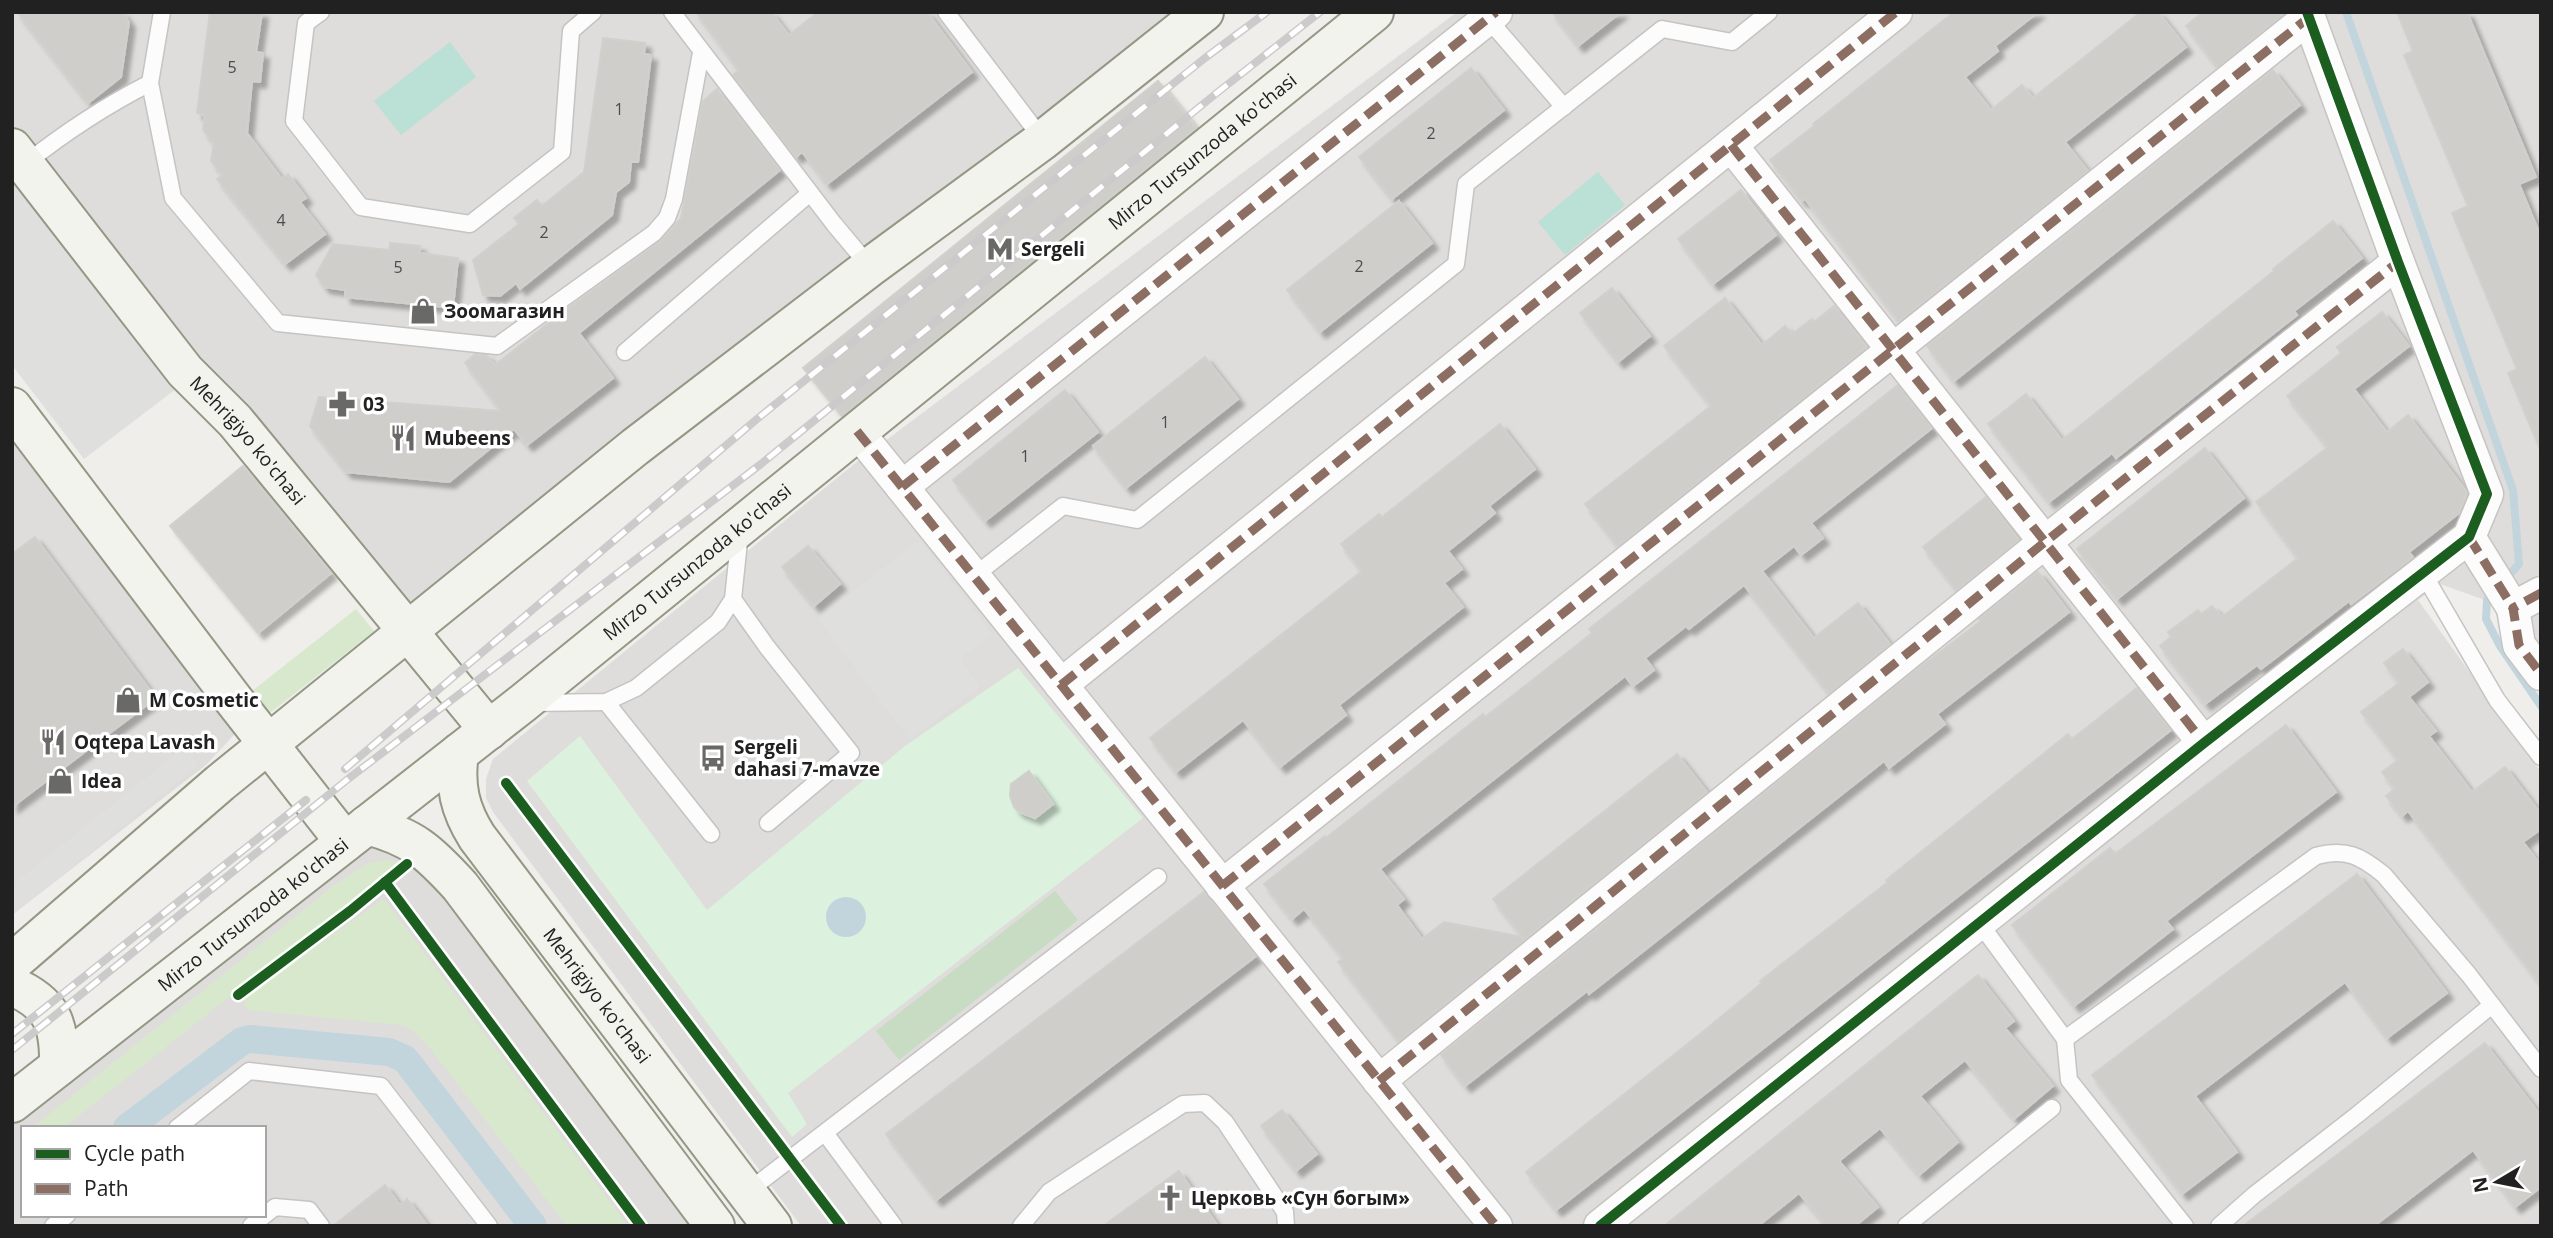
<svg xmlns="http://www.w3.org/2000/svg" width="2553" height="1238" font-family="'Open Sans',sans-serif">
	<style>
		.residential { fill: #dedddb; fill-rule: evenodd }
		.grass { fill: #d8e8cd }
		.forest { fill: #c8dbc3 }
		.park { fill: #dcf1de }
		.pitch { fill: #bbe0d5 }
		.parking { fill: #dfdfdd }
		.water { fill: #c2d5dd }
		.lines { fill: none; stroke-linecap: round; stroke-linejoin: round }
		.stream { stroke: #c2d5dd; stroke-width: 8 }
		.canal { stroke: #c2d5dd; stroke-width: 28 }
		.building { fill: #d0cecb; stroke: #d2d0cc; stroke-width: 2; filter: url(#shadow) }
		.lane-casing { stroke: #c5c4c2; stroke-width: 19 }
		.street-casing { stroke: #c5c4c2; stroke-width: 35 }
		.secondary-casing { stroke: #939784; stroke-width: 42 }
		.lane { stroke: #fdfcfc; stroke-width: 16 }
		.street { stroke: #fdfcfc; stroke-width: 32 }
		.secondary { stroke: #f2f3ed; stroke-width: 38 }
		.rail-casing { stroke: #cbcbcb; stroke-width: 8 }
		.rail { stroke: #fff; stroke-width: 5; stroke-dasharray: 16; stroke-linecap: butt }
		.quiet { stroke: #8d6e63; stroke-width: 9; stroke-dasharray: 18 9; stroke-linecap: butt }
		.cycleway-casing { stroke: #fff; stroke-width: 15 }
		.cycleway { stroke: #1b5e20; stroke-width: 10 }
		.labels { text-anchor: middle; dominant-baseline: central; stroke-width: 7; stroke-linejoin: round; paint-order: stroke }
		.number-label { font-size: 16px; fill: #4d4c4c }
		.street-label { font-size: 19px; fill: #212121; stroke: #fff }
		.poi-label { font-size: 19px; font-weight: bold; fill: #212121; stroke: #fff; text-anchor: start }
	</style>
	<defs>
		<filter id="shadow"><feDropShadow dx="6" dy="6" stdDeviation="2" flood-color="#0004"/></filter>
	</defs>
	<rect width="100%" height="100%" fill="#efeeea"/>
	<g class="residential">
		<path d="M 12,12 L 1204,12 L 408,630 L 12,148 Z"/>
		<path d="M 1457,12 L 2541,12 L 2541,674 L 2521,613 L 2440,584 L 2418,600 L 2541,772 L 2541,1226 L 801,1226 L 493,812 L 486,798 L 486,779 L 493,759 L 853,465 Z"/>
		<path d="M 12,412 L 245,723 L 206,765 L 12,915 Z"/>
		<path d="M 367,825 L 397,834 L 715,1226 L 12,1226 L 12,1103 ZM 23,1128 L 264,1128 L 264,1215 L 23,1215 Z"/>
	</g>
	<g class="grass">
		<path d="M 356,609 L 374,631 L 270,713 L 252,691 Z"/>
		<path d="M 384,860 L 401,862 L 63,1128 L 32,1128 L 333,886 L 369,863 Z"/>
		<path d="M 384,899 L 628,1226 L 567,1226 L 425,1042 L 414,1031 L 401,1025 L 249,1010 L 244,1004 L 246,995 Z"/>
	</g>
	<path class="forest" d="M 1055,891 L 1078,920 L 899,1060 L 876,1031 Z"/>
	<path class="park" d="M 1018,668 L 1143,818 L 788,1093 L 807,1124 L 792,1137 L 527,781 L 580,736 L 707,910 L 905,746 Z"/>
	<g class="pitch">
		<path d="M 450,42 L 476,77 L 401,135 L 374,101 Z"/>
		<path d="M 1598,172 L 1625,205 L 1565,255 L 1538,222 Z"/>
	</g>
	<g class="parking">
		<path d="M 12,175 L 176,389 L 84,459 L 12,365 Z"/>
		<path d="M 920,540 L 992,634 L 960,659 L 980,687 L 910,740 L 817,618 Z"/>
		<path d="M 184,747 L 199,765 L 12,915 L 12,885 Z"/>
	</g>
	<circle class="water" cx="846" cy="917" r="20"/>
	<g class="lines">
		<g class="stream">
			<path d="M 2346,12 L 2513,490 L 2519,564 L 2503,582"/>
			<path d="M 2495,591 L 2487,600 L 2486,619 L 2500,646 L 2541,706"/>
		</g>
		<path class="canal" d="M 127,1128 L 242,1041 L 250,1039 L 389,1052 L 405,1059 L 533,1226"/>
	</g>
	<g class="building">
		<path d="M 17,12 L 122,12 L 129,22 L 121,77 L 88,103 Z"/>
		<path d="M 210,12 L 262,12 L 256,52 L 263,53 L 260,82 L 252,81 L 247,133 L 282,179 L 288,174 L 306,198 L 300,202 L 325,234 L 285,264 L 217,179 L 223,175 L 211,161 L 214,143 L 203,130 L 205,115 L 197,113 Z"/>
		<path d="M 696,12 L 771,12 L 789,35 L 818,12 L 927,12 L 972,72 L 827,184 L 802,152 L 796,157 L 733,75 L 739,70 Z"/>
		<path d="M 1552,12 L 1621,12 L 1578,46 Z"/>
		<path d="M 1954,12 L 2038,12 L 1995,46 L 1998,51 L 1965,77 L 1991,110 L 2022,85 L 2033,98 L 2141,12 L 2158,12 L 2186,47 L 2065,142 L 2088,171 L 1899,321 L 1805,199 L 1802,201 L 1770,160 L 1814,126 L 1813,124 Z"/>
		<path d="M 2203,12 L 2286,12 L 2218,67 L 2186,26 Z"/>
		<path d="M 2397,12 L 2467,12 L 2536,177 L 2519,184 L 2541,237 L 2541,451 L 2508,373 L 2517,369 L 2452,213 L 2468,206 L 2404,55 L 2413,51 Z"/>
		<path d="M 603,38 L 645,43 L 644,54 L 651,55 L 638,162 L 631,162 L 629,182 L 616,192 L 612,215 L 520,289 L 516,283 L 500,296 L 483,295 L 473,260 L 519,224 L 514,218 L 537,200 L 542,206 L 584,172 Z"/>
		<path d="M 1471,68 L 1504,110 L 1392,199 L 1359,157 Z"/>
		<path d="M 2273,70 L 2300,105 L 1954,381 L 1927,346 Z"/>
		<path d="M 1158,81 L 1196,128 L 842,416 L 803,368 Z"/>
		<path d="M 717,89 L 780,170 L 579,333 L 613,378 L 527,445 L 514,429 L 449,482 L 346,472 L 310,426 L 319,397 L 501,411 L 465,363 L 475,354 L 486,355 L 495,365 L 560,314 L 662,240 L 681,218 L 703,101 Z"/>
		<path d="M 1741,190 L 1776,235 L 1713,284 L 1678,239 Z"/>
		<path d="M 1399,201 L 1432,243 L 1320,332 L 1287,290 Z"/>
		<path d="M 2333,221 L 2362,258 L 2294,311 L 2297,315 L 2116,458 L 2112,453 L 2049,502 L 1988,424 L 2026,394 L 2062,440 L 2274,271 L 2273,269 Z"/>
		<path d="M 390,243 L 420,246 L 419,253 L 458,258 L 453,308 L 345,297 L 345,290 L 324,287 L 316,275 L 333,244 L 389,250 Z"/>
		<path d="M 1612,288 L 1650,336 L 1618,362 L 1580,313 Z"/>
		<path d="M 1725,298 L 1762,345 L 1785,326 L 1792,334 L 1812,319 L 1814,322 L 1834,306 L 1867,347 L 1618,546 L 1585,504 L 1711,406 L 1664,346 Z"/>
		<path d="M 2382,312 L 2409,346 L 2354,389 L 2387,432 L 2408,415 L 2466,491 L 2467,494 L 2459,513 L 2409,552 L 2413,557 L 2351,604 L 2349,601 L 2261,669 L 2257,665 L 2205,704 L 2160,646 L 2171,637 L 2168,632 L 2198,610 L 2201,614 L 2212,606 L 2222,617 L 2298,558 L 2256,502 L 2328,447 L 2287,396 L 2341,353 L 2337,347 Z"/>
		<path d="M 1205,357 L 1238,399 L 1126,488 L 1093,446 Z"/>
		<path d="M 1898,385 L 1932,428 L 1811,523 L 1823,538 L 1801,555 L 1794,546 L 1762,571 L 1814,638 L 1858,603 L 1890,644 L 1829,693 L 1744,585 L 1689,629 L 1686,626 L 1645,658 L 1654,670 L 1633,686 L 1625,676 L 1380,869 L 1404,899 L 1397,905 L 1422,939 L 1444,922 L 1523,937 L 1493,899 L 1677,754 L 1707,792 L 1399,1041 L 1338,962 L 1343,958 L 1304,909 L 1292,919 L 1264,884 L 1325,836 L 1326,838 L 1483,714 L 1485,717 L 1530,682 L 1592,633 L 1589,629 Z"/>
		<path d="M 1065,390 L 1098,432 L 985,521 L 953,480 Z"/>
		<path d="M 1500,424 L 1535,469 L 1489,506 L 1495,513 L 1448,551 L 1462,569 L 1444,583 L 1463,607 L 1339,705 L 1346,715 L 1280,767 L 1243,720 L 1176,772 L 1150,738 L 1362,571 L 1341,544 L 1379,514 L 1382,517 Z"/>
		<path d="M 2205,448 L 2244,498 L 2117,599 L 2077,549 Z"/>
		<path d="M 243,466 L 331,573 L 258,633 L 170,526 Z"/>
		<path d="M 1986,497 L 2019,540 L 1957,590 L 1923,547 Z"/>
		<path d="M 35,537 L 156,698 L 12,807 L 12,554 Z"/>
		<path d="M 808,546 L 840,584 L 814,606 L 782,567 Z"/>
		<path d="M 2038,572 L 2069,612 L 1937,714 L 1945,724 L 1889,768 L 1884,761 L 1589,994 L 1587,991 L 1465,1086 L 1441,1055 L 1912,673 L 1981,621 L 1979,619 Z"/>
		<path d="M 2403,649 L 2428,682 L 2409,697 L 2436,731 L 2429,736 L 2472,792 L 2505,767 L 2541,814 L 2541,829 L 2523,842 L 2541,865 L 2541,985 L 2408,811 L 2402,816 L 2386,796 L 2395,789 L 2382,772 L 2398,760 L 2361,712 L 2399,683 L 2384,663 Z"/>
		<path d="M 2137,688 L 2171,730 L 1556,1210 L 1526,1172 L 1700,1034 L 1762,983 L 1760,981 L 1888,882 L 1886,880 L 2047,751 L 2068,734 L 2072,739 Z"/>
		<path d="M 2286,725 L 2336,792 L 2166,921 L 2173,929 L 2074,1006 L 2012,925 L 2110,848 L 2115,854 Z"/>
		<path d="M 1029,771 L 1053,804 L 1035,818 L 1019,812 L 1014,807 L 1010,796 L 1011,784 Z"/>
		<path d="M 2357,874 L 2447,993 L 2387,1038 L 2345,982 L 2195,1096 L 2237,1152 L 2182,1194 L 2092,1075 Z"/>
		<path d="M 1204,892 L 1256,956 L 936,1200 L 886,1134 Z"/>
		<path d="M 1978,975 L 2014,1021 L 2005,1028 L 2053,1086 L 2014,1119 L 1965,1060 L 1920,1096 L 1958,1142 L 1919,1175 L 1880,1128 L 1839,1161 L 1878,1207 L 1855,1226 L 1827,1226 L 1799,1193 L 1758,1226 L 1664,1226 Z"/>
		<path d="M 2485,1043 L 2541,1116 L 2541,1187 L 2515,1207 L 2473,1150 L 2374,1226 L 2243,1226 Z"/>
		<path d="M 1282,1110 L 1317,1154 L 1296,1171 L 1261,1126 Z"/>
		<path d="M 1179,1171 L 1218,1226 L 1103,1226 Z"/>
		<path d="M 385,1185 L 400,1205 L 407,1199 L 428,1226 L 333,1226 Z"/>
	</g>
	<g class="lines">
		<g class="lane-casing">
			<g id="lane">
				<path d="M 162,12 L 150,83 L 173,198 L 278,323 L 497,346 L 654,233 L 667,218 L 674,199 L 701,53"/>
				<path d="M 321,12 L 306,23 L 294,121 L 361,207 L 470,224 L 562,152 L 571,31 L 593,12"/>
				<path d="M 672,12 L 834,224 L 870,267"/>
				<path d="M 946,12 L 1043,140"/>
				<path d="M 1488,19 L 1564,107"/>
				<path d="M 25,164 C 64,133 105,106 150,83"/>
				<path d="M 625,352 L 810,193"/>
				<path d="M 2423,573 L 2497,700 L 2541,757"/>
				<path d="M 974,576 L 1063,506 L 1137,520 L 1456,264 L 1466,184 L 1662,29 L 1732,42 L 1769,12"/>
				<path d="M 733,599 L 767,647 L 851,753 L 768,823"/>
				<path d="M 606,702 L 711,834"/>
				<path d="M 532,703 L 606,702 L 636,688 L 718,622 L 733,599 L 740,532"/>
				<path d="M 1978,921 L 2065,1039 L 2316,856 C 2346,848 2361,856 2384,875 L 2469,975 L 2541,1069"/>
				<path d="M 2065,1039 L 2069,1080 L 2185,1226"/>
				<path d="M 177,1128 L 249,1071 L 381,1086 L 489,1226"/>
				<path d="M 825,1133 L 894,1226"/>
				<path d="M 747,1192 L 1158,877"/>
				<path d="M 53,1226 L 67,1215"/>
				<path d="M 251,1226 L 275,1207 L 309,1210 L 321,1226"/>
				<path d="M 1021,1226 L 1049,1192 L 1183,1104 L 1205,1103 L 1225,1122 L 1285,1212 L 1286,1226"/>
				<path d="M 1906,1226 L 2052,1108"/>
				<path d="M 2219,1226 L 2254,1195 L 2357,1115 L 2492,1005"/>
			</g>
		</g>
		<g class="street-casing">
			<g id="street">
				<path d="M 1731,145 L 2204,743"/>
				<path d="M 857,431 L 1496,1226"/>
				<path d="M 902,487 L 1496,12"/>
				<path d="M 2469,537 L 2513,608"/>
				<path d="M 2541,593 L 2513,608 L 2519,645 L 2541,674"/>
				<path d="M 1061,685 L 1896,12"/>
				<path d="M 1222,886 L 2308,18"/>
				<path d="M 1379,1081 L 2045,542 L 2398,262"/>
				<path d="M 1600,1226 L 2204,743 L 2469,537 L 2487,494 L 2398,262 L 2307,12"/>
			</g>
		</g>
		<g class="secondary-casing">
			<g id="secondary">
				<path id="s1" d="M 12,148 L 185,371 L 235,421 L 489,730"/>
				<path d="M 12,407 L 233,699 L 345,842"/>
				<path id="s2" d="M 459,753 C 454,786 460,810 477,837 L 772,1226"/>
				<path d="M 367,825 C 413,837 429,852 460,886 L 715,1226"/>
				<path d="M 12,963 L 220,783 L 635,447 L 870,267 L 1043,140 L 1204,12"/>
				<path d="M 12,986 C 52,1003 60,1024 59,1066"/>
				<path id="s3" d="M 12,1103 L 523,703 L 1374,12"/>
			</g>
		</g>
		<use href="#lane" class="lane"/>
		<use href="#street" class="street"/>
		<use href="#secondary" class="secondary"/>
		<g class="rail-casing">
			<g id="rail">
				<path d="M 345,769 L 757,419 L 1205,58 L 1267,12"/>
				<path d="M 12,1034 L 306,800"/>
				<path d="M 12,1050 L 348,779 L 761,464 L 1218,92 L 1320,12"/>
			</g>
		</g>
		<use href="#rail" class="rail"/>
		<g class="quiet">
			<path d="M 1731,145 L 2204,743"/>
			<path d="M 857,431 L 1496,1226"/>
			<path d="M 902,487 L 1496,12"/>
			<path d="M 2469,537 L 2513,608"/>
			<path d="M 2541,593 L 2513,608 L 2519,645 L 2541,674"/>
			<path d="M 1061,685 L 1896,12"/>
			<path d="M 1222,886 L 2308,18"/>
			<path d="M 1379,1081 L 2045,542 L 2398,262"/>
		</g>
		<g class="cycleway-casing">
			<g id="cycleway">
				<path d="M 506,783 L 841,1226"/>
				<path d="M 385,882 L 641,1226"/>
				<path d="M 238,995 L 350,911 L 407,864"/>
				<path d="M 1600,1226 L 2204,743 L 2469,537 L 2487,494 L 2398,262 L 2307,12"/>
			</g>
		</g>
		<use href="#cycleway" class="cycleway"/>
	</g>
	<defs>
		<g id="metro-bare" transform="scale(2.1)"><path d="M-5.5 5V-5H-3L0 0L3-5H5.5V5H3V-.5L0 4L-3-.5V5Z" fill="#696967" stroke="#fff" stroke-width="2.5" paint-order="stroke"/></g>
		<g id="shop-bare" transform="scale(2.1)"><path d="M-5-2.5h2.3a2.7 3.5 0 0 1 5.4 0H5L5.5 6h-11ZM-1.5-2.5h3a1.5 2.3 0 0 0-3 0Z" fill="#696967" stroke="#fff" stroke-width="2.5" paint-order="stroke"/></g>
		<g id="pharmacy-bare" transform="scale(2.1)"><path d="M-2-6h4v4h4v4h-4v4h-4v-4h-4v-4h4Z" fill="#696967" stroke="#fff" stroke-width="2.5" paint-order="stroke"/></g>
		<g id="restaurant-bare" transform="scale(2.1)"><path d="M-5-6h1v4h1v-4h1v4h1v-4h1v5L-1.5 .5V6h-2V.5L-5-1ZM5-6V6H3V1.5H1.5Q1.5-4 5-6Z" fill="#696967" stroke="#fff" stroke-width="2.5" paint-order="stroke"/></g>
		<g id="bus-bare" transform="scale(2.1)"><path d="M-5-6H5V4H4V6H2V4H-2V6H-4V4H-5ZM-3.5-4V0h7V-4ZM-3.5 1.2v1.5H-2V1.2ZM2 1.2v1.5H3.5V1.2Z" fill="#696967" stroke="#fff" stroke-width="2.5" paint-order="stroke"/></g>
		<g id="church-bare" transform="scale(2.1)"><path d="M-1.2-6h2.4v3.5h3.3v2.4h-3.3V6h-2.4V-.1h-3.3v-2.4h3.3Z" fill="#696967" stroke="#fff" stroke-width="2.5" paint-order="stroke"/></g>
	</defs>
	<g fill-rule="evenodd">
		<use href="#metro-bare" x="1000" y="249"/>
		<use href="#shop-bare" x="423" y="311"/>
		<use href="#pharmacy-bare" x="342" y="404"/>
		<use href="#restaurant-bare" x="403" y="438"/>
		<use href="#shop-bare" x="128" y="700"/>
		<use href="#restaurant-bare" x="53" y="742"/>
		<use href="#bus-bare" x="713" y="758"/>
		<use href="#shop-bare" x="60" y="781"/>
		<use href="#church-bare" x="1170" y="1198"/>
	</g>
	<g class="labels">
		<g class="number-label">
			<text x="232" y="67">5</text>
			<text x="619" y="109">1</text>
			<text x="1431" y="133">2</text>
			<text x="281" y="220">4</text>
			<text x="544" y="232">2</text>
			<text x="1359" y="266">2</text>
			<text x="398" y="267">5</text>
			<text x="1165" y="422">1</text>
			<text x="1025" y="456">1</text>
		</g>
		<g class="street-label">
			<text stroke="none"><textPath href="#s3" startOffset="1524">Mirzo Tursunzoda ko'chasi</textPath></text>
			<text stroke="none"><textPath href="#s1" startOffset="376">Mehrigiyo ko'chasi</textPath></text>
			<text stroke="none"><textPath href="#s3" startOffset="873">Mirzo Tursunzoda ko'chasi</textPath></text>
			<text stroke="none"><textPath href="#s3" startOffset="306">Mirzo Tursunzoda ko'chasi</textPath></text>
			<text stroke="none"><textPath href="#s2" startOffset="287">Mehrigiyo ko'chasi</textPath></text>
		</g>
		<g class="poi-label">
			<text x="1021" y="249">Sergeli</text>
			<text x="444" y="311">Зоомагазин</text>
			<text x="363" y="404">03</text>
			<text x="424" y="438">Mubeens</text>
			<text x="149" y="700">M Cosmetic</text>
			<text x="74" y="742">Oqtepa Lavash</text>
			<text x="734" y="747">Sergeli<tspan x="734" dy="22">dahasi 7-mavze</tspan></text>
			<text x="81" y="781">Idea</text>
			<text x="1191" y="1198">Церковь «Сун богым»</text>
		</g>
	</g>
	<rect width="2553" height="1238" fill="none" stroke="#212121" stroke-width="28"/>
	<rect x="21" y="1126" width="245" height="91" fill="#ffffff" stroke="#a6a6a6" stroke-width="2"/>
	<rect x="35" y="1149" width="35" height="10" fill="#1b5e20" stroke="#a6a6a6" stroke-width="2"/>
	<text x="84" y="1161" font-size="21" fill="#212121">Cycle path</text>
	<rect x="35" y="1184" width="35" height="10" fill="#8d6e63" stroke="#a6a6a6" stroke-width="2"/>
	<text x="84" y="1196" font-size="21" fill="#212121">Path</text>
	<g transform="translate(2497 1182) rotate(260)" stroke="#ffffff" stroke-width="5" paint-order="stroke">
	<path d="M0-5L12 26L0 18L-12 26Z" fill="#212121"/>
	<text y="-10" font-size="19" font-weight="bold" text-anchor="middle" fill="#212121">N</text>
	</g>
</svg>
